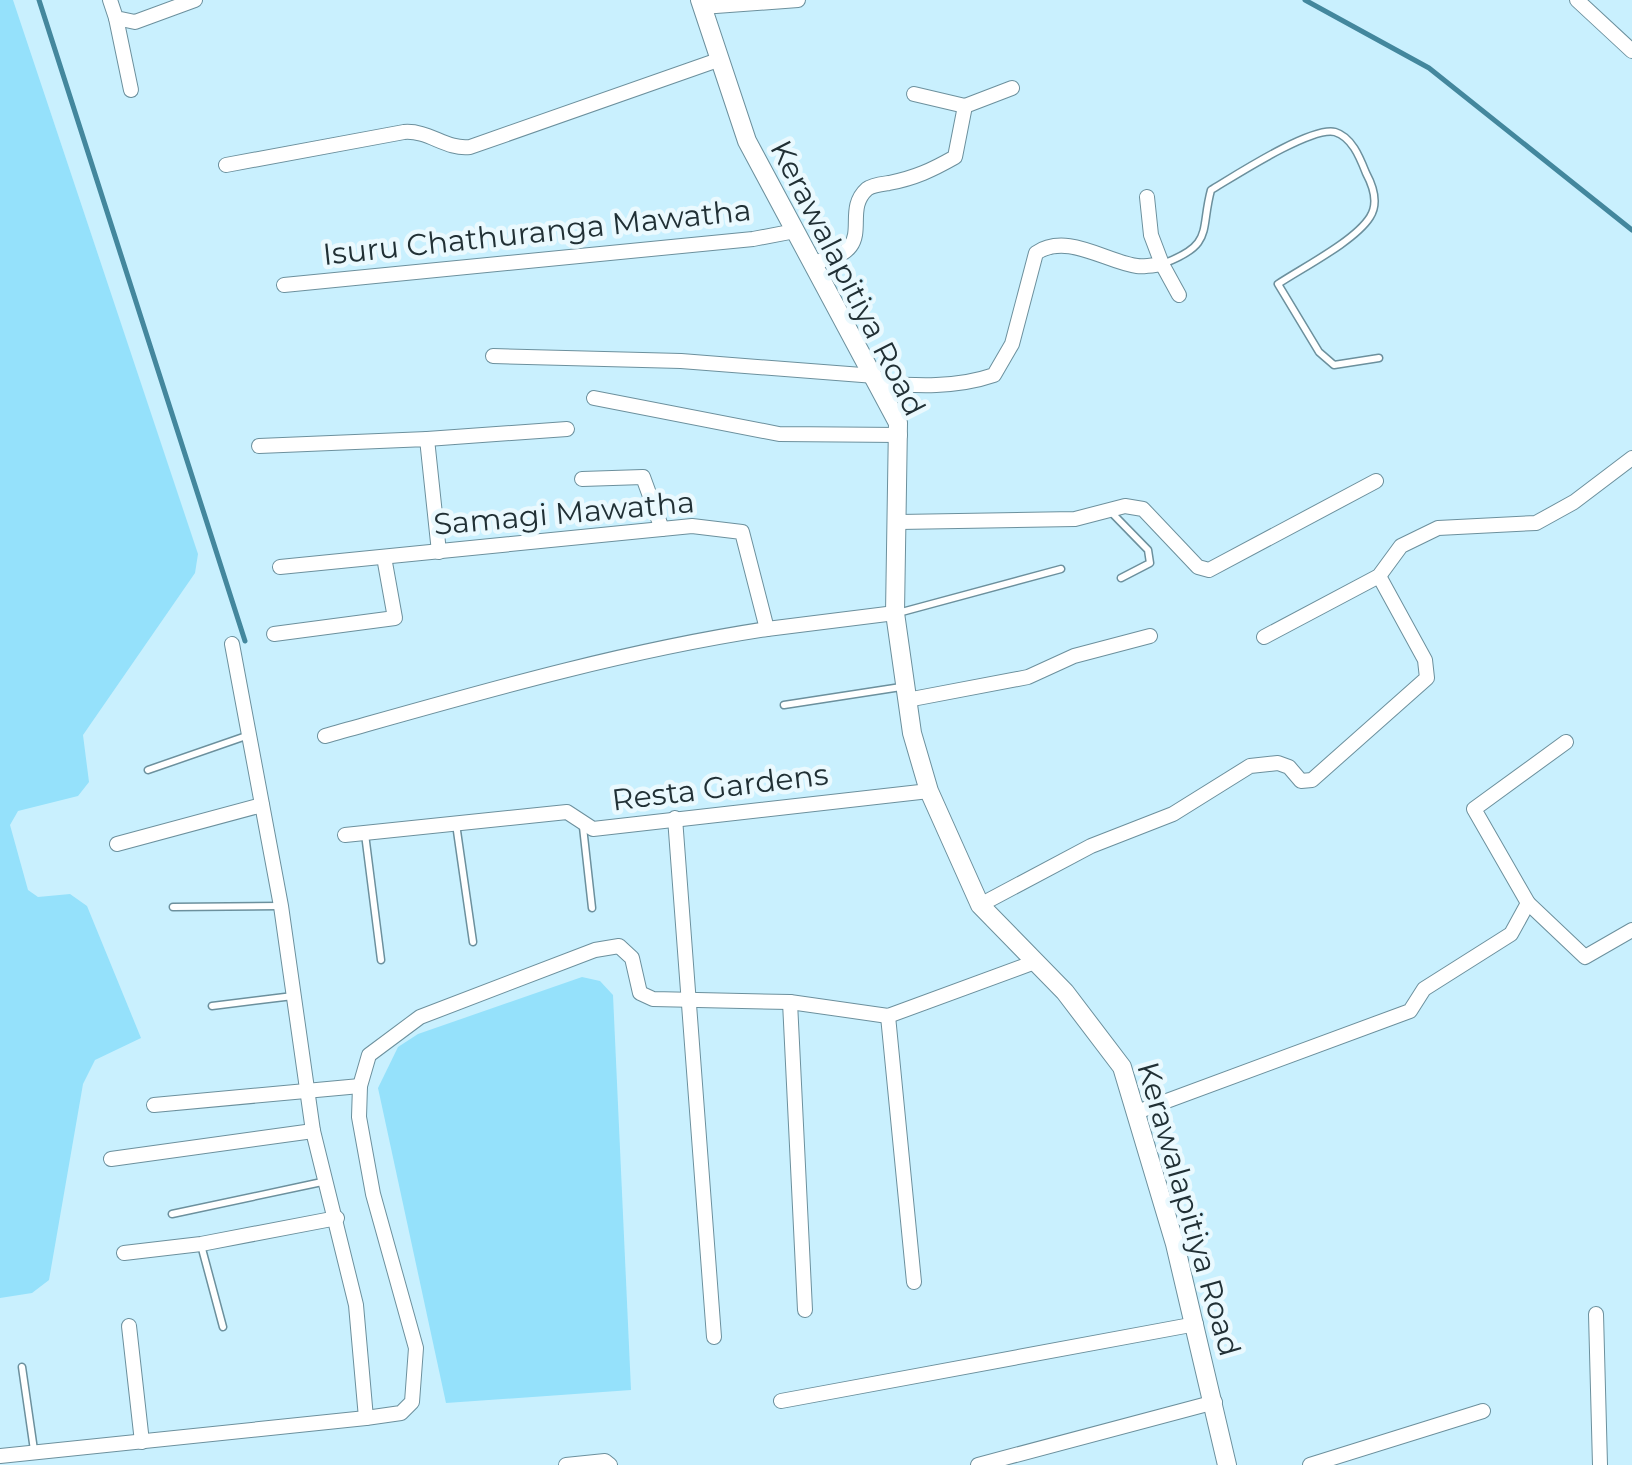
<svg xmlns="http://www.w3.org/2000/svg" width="1632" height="1465" font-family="Montserrat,sans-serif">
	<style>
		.green { fill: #95e1fb }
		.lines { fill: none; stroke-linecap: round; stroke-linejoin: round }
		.stream { stroke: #43879d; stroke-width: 5 }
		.service-casing { stroke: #6c909d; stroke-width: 9 }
		.minor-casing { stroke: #6c909d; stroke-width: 16 }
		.tertiary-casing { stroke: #6c909d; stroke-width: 20 }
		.service { stroke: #fff; stroke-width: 6 }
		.minor { stroke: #fff; stroke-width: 14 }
		.tertiary { stroke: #fff; stroke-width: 18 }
		.labels { text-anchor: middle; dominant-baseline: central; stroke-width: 9; stroke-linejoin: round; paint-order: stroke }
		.street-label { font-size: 30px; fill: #213035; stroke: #eaf9fe }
	</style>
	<rect width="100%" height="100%" fill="#c9f0fe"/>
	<g class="green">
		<path d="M 0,0 L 13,0 L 198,554 L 195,573 L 83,735 L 89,782 L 78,796 L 18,811 L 10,825 L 28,890 L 38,897 L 70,894 L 87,906 L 141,1038 L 95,1060 L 83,1084 L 49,1280 L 32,1293 L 0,1298 Z"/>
		<path d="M 582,977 L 600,981 L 613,995 L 631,1390 L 446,1403 L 378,1088 L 398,1047 L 418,1034 Z"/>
	</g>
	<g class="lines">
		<g class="stream">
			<path d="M 39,0 L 245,641"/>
			<path d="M 1305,0 L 1429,68 L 1632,230"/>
		</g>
		<g class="service-casing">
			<g id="service">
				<path d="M 1165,263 C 1214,244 1200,231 1211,190 C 1233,177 1311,126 1335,132 C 1352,137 1360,158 1366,173 C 1373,186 1379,203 1370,217 C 1355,241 1302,268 1278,284 L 1319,352 L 1334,365 L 1379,358"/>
				<path d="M 1110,511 L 1148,550 L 1150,563 L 1121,578"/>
				<path d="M 898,613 L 1061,569"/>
				<path d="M 784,705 L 901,687"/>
				<path d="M 148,770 L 249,735"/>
				<path d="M 456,824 L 473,942"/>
				<path d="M 583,827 L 592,908"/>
				<path d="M 365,834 L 381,960"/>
				<path d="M 173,907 L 281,906"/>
				<path d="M 212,1006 L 293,996"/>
				<path d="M 172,1214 L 322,1182"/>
				<path d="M 201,1245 L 223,1327"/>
				<path d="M 22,1367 L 34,1450"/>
			</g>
		</g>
		<g class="minor-casing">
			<g id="minor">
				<path d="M 110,0 L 116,18 L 135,22 L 195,0"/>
				<path d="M 1577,0 L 1632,51"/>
				<path d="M 702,7 L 798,0"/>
				<path d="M 116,18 L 131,90"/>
				<path d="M 914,94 L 965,106"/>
				<path d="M 226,165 L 404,132 C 429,130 446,150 470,147 L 718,60"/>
				<path d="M 814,262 C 882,252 839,214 867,189 C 872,185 882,184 889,183 C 915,178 932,170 955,157 L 965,106 L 1012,88"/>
				<path d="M 1162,264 L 1179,295"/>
				<path d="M 284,285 L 753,239 L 795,231"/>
				<path d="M 493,356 L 681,361 L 875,376"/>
				<path d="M 877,383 C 917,386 956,388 994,375 L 1012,344 L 1036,253 C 1067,232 1106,262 1137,266 C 1145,267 1154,265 1162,264 L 1151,235 L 1147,197"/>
				<path d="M 594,398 L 779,434 L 900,435"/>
				<path d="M 427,439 L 567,429"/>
				<path d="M 259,446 L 427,439 L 439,552"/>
				<path d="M 582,479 L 643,477 L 662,529"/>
				<path d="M 899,522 L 1075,519 L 1125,506 L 1143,509 L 1198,567 L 1209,570 L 1376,481"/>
				<path d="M 280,567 L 692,526 L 742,532 L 767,629 L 895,613"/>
				<path d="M 274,634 L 395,618 L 384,557"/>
				<path d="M 1264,637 L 1379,576 L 1401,546 L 1438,528 L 1536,523 L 1574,502 L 1632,458"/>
				<path d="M 232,644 L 281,906 L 313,1131 L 356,1305 L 366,1418"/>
				<path d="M 907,700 L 1028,677 L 1074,656 L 1150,636"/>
				<path d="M 325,736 C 471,695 616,652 767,629"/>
				<path d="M 675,818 L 714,1337"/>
				<path d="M 345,835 L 567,812 L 593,829 L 929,791"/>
				<path d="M 117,844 L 262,805"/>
				<path d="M 1528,903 L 1585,957 L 1632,930"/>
				<path d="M 980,905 L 1091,846 L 1173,814 L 1250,766 L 1278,763 L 1289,767 L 1301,781 L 1312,780 L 1427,678 L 1425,660 L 1379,576"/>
				<path d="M 790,1002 L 805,1310"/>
				<path d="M 888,1016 L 914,1282"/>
				<path d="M 154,1105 L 360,1086"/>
				<path d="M 1137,1112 L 1410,1011 L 1424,989 L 1511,934 L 1528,903 L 1474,809 L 1566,742"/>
				<path d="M 111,1159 L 313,1131"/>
				<path d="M 124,1253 L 201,1244 L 337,1218"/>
				<path d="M 1596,1314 L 1600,1465"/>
				<path d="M 129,1326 L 142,1442"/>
				<path d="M 781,1401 L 1196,1324"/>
				<path d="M 0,1456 L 366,1418 L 401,1413 L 412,1402 L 416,1348 L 373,1194 L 359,1117 L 360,1086 L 369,1055 L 420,1017 L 595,950 L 619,946 L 632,958 L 640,993 L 653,999 L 790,1002 L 888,1016 L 1035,962"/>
				<path d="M 566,1465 L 605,1461 L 610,1465"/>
				<path d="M 978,1465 L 1215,1402"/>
				<path d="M 1310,1465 L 1483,1411"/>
			</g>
		</g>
		<g class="tertiary-casing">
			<path id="tertiary" d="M 700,0 L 747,141 L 898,423 L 895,613 L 912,733 L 929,791 L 980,905 L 1065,992 L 1122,1067 L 1175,1244 L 1227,1465"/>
		</g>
		<use href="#service" class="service"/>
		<use href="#minor" class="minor"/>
		<use href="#tertiary" class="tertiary"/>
	</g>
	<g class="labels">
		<g class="street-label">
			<text transform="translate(537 232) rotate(-6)">Isuru Chathuranga Mawatha</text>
			<text transform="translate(848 278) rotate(63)">Kerawalapitiya Road</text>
			<text transform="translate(564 513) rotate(-5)">Samagi Mawatha</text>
			<text transform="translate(720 787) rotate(-7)">Resta Gardens</text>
			<text transform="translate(1189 1209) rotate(74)">Kerawalapitiya Road</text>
		</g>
	</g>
</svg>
